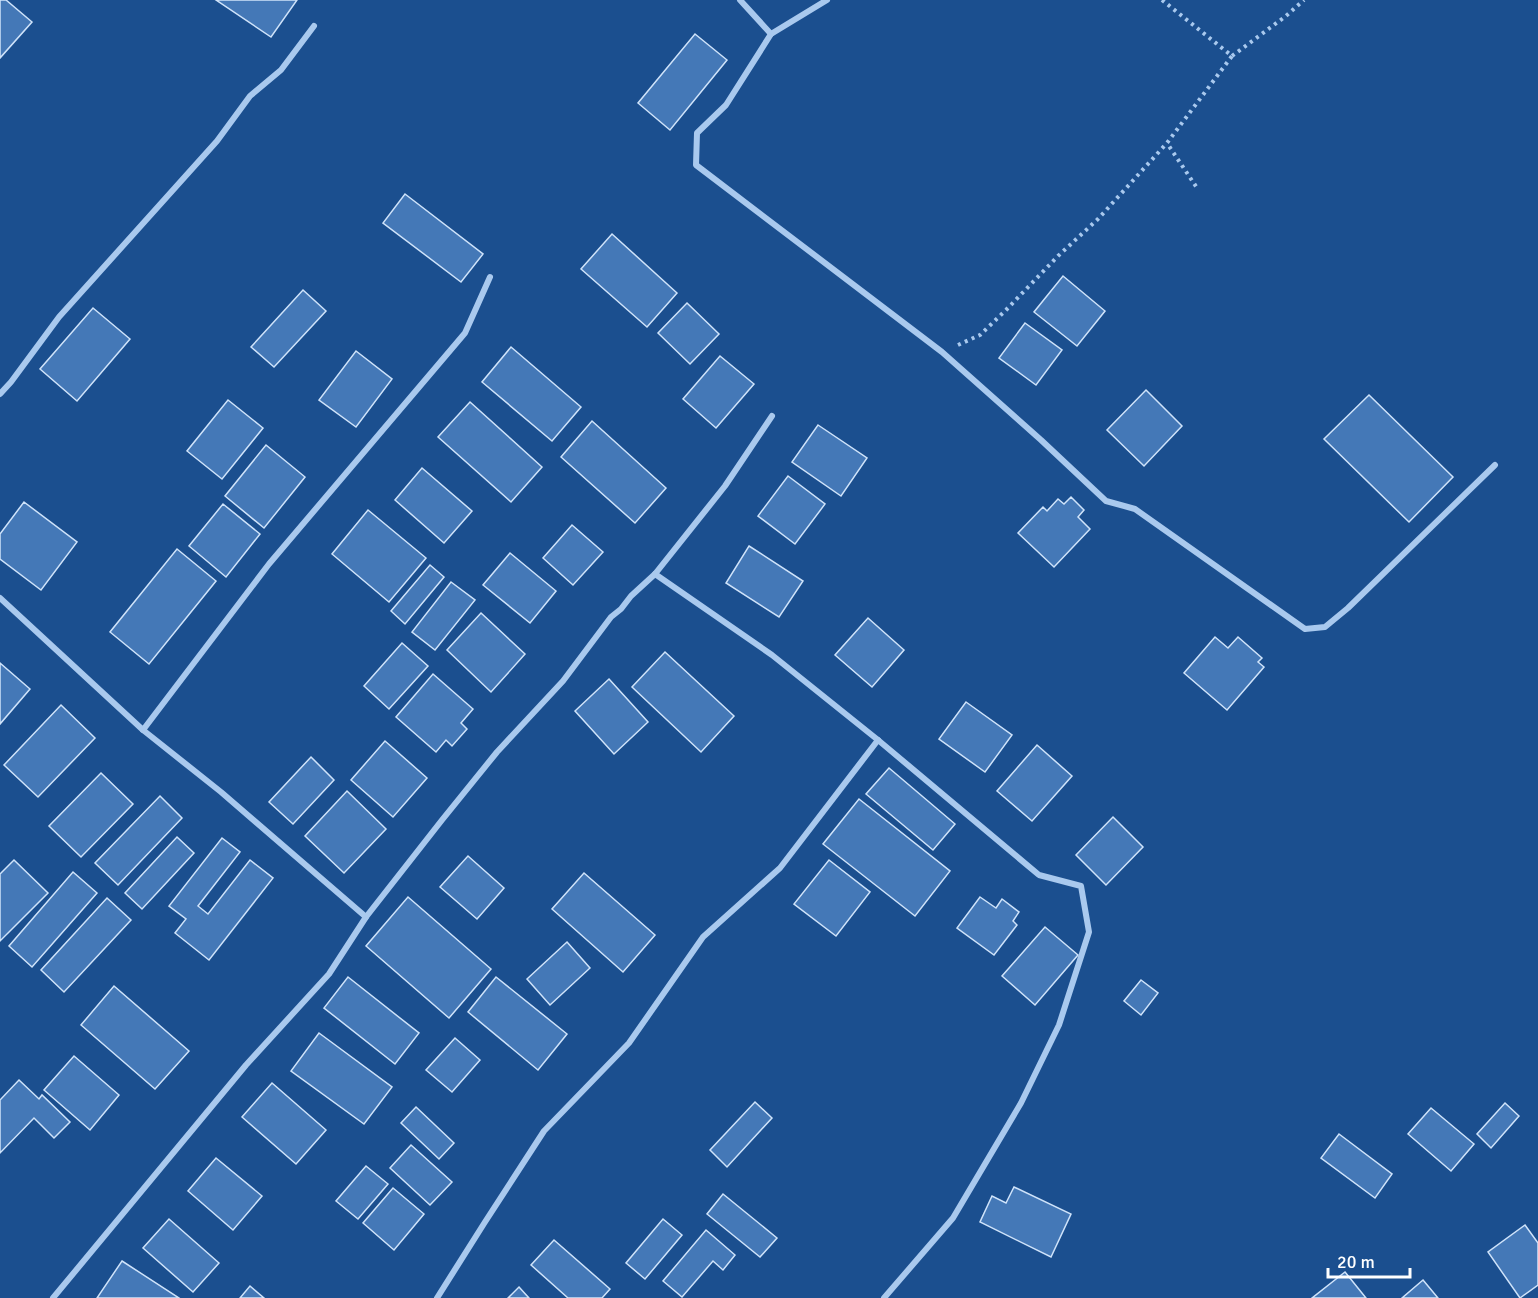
<svg xmlns="http://www.w3.org/2000/svg" width="1538" height="1298" font-family="Signika,sans-serif">
	<style>
		.building { fill: #4478b7; stroke: #cfe3fa; stroke-width: 1.5 }
		.lines { fill: none; stroke-linecap: round; stroke-linejoin: round }
		.path { stroke: #a9c9ee; stroke-width: 4; stroke-dasharray: 3 4.5; stroke-linecap: butt }
		.street { stroke: #a9c9ee; stroke-width: 6 }
	</style>
	<rect width="100%" height="100%" fill="#1b4f8f"/>
	<g class="building">
		<path d="M 0,0 L 6,0 L 32,22 L 0,58 Z"/>
		<path d="M 216,0 L 297,0 L 271,37 Z"/>
		<path d="M 695,34 L 727,60 L 670,130 L 638,103 Z"/>
		<path d="M 405,194 L 483,254 L 461,282 L 383,223 Z"/>
		<path d="M 612,234 L 677,293 L 647,327 L 581,269 Z"/>
		<path d="M 1063,276 L 1105,311 L 1077,346 L 1034,312 Z"/>
		<path d="M 303,290 L 326,311 L 274,367 L 251,347 Z"/>
		<path d="M 687,303 L 719,334 L 690,364 L 658,333 Z"/>
		<path d="M 93,308 L 130,339 L 77,401 L 40,369 Z"/>
		<path d="M 1025,323 L 1062,350 L 1036,385 L 999,358 Z"/>
		<path d="M 511,347 L 581,407 L 552,441 L 482,382 Z"/>
		<path d="M 356,351 L 392,379 L 356,427 L 319,400 Z"/>
		<path d="M 720,356 L 754,384 L 716,428 L 683,399 Z"/>
		<path d="M 1146,390 L 1182,426 L 1144,466 L 1107,430 Z"/>
		<path d="M 1369,395 L 1453,477 L 1409,522 L 1324,439 Z"/>
		<path d="M 228,400 L 263,428 L 222,479 L 187,451 Z"/>
		<path d="M 470,402 L 542,467 L 511,502 L 438,437 Z"/>
		<path d="M 592,421 L 666,488 L 635,523 L 561,457 Z"/>
		<path d="M 818,425 L 867,458 L 841,496 L 792,462 Z"/>
		<path d="M 266,445 L 305,477 L 264,528 L 225,496 Z"/>
		<path d="M 422,468 L 472,511 L 444,543 L 395,500 Z"/>
		<path d="M 788,476 L 825,504 L 795,544 L 758,516 Z"/>
		<path d="M 1071,497 L 1084,510 L 1078,517 L 1090,529 L 1054,567 L 1018,533 L 1043,507 L 1047,511 L 1058,499 L 1064,504 Z"/>
		<path d="M 24,502 L 77,542 L 41,590 L 0,559 L 0,534 Z"/>
		<path d="M 223,504 L 260,534 L 226,577 L 189,546 Z"/>
		<path d="M 368,510 L 426,558 L 389,602 L 332,554 Z"/>
		<path d="M 572,525 L 603,552 L 573,585 L 543,558 Z"/>
		<path d="M 749,546 L 803,581 L 779,617 L 726,583 Z"/>
		<path d="M 177,549 L 216,581 L 149,664 L 110,632 Z"/>
		<path d="M 510,553 L 556,591 L 530,623 L 483,585 Z"/>
		<path d="M 430,565 L 444,577 L 405,624 L 391,611 Z"/>
		<path d="M 451,582 L 475,600 L 435,650 L 412,632 Z"/>
		<path d="M 481,613 L 525,654 L 491,692 L 447,650 Z"/>
		<path d="M 868,618 L 904,650 L 872,687 L 835,655 Z"/>
		<path d="M 1215,637 L 1228,648 L 1238,637 L 1262,658 L 1258,662 L 1264,667 L 1227,710 L 1184,673 Z"/>
		<path d="M 402,643 L 428,666 L 389,709 L 364,686 Z"/>
		<path d="M 665,652 L 734,716 L 701,752 L 632,687 Z"/>
		<path d="M 0,663 L 30,689 L 0,724 Z"/>
		<path d="M 433,674 L 473,709 L 461,723 L 467,729 L 452,746 L 446,740 L 436,752 L 396,717 Z"/>
		<path d="M 609,679 L 648,722 L 614,754 L 575,711 Z"/>
		<path d="M 966,702 L 1012,735 L 985,772 L 939,739 Z"/>
		<path d="M 61,705 L 95,738 L 38,797 L 4,765 Z"/>
		<path d="M 385,741 L 427,778 L 393,817 L 351,780 Z"/>
		<path d="M 1037,745 L 1072,776 L 1032,821 L 997,791 Z"/>
		<path d="M 311,757 L 334,780 L 293,824 L 269,802 Z"/>
		<path d="M 889,768 L 955,824 L 933,850 L 866,794 Z"/>
		<path d="M 101,773 L 133,804 L 81,857 L 49,826 Z"/>
		<path d="M 347,791 L 386,829 L 344,873 L 305,836 Z"/>
		<path d="M 160,796 L 182,818 L 118,885 L 95,863 Z"/>
		<path d="M 859,799 L 950,871 L 915,916 L 823,844 Z"/>
		<path d="M 1113,817 L 1143,847 L 1106,885 L 1076,855 Z"/>
		<path d="M 177,837 L 194,853 L 142,909 L 125,893 Z"/>
		<path d="M 222,838 L 240,852 L 198,906 L 208,914 L 250,860 L 273,878 L 209,960 L 175,933 L 186,919 L 169,906 Z"/>
		<path d="M 468,856 L 504,888 L 477,919 L 440,887 Z"/>
		<path d="M 14,860 L 48,893 L 0,941 L 0,874 Z"/>
		<path d="M 829,860 L 870,892 L 836,936 L 794,904 Z"/>
		<path d="M 73,872 L 97,893 L 32,967 L 9,946 Z"/>
		<path d="M 584,873 L 655,935 L 623,972 L 552,909 Z"/>
		<path d="M 408,897 L 491,969 L 449,1018 L 366,946 Z"/>
		<path d="M 980,897 L 996,908 L 1002,899 L 1019,912 L 1013,921 L 1017,925 L 994,955 L 957,928 Z"/>
		<path d="M 107,898 L 131,920 L 64,992 L 41,970 Z"/>
		<path d="M 1045,927 L 1078,955 L 1035,1005 L 1002,976 Z"/>
		<path d="M 567,942 L 590,968 L 550,1005 L 527,979 Z"/>
		<path d="M 348,977 L 419,1033 L 395,1064 L 324,1008 Z"/>
		<path d="M 496,977 L 567,1034 L 538,1070 L 468,1012 Z"/>
		<path d="M 1141,980 L 1158,993 L 1141,1015 L 1124,1001 Z"/>
		<path d="M 114,986 L 189,1051 L 155,1089 L 81,1025 Z"/>
		<path d="M 319,1033 L 392,1087 L 364,1124 L 291,1071 Z"/>
		<path d="M 455,1038 L 480,1060 L 452,1092 L 426,1070 Z"/>
		<path d="M 74,1056 L 119,1095 L 90,1130 L 44,1090 Z"/>
		<path d="M 19,1080 L 39,1099 L 42,1095 L 70,1122 L 54,1138 L 34,1118 L 0,1153 L 0,1100 Z"/>
		<path d="M 272,1083 L 326,1130 L 296,1164 L 242,1117 Z"/>
		<path d="M 755,1102 L 772,1118 L 727,1167 L 710,1150 Z"/>
		<path d="M 1505,1103 L 1519,1116 L 1491,1148 L 1477,1134 Z"/>
		<path d="M 416,1107 L 454,1143 L 439,1159 L 401,1123 Z"/>
		<path d="M 1431,1108 L 1474,1144 L 1451,1171 L 1408,1134 Z"/>
		<path d="M 1339,1134 L 1392,1174 L 1375,1198 L 1321,1158 Z"/>
		<path d="M 411,1145 L 452,1182 L 430,1205 L 390,1168 Z"/>
		<path d="M 216,1158 L 262,1196 L 233,1230 L 188,1191 Z"/>
		<path d="M 366,1166 L 388,1184 L 358,1219 L 336,1201 Z"/>
		<path d="M 1014,1187 L 1071,1214 L 1051,1257 L 980,1222 L 992,1196 L 1006,1203 Z"/>
		<path d="M 393,1188 L 424,1214 L 394,1250 L 363,1223 Z"/>
		<path d="M 723,1194 L 777,1238 L 760,1257 L 707,1214 Z"/>
		<path d="M 169,1219 L 219,1263 L 193,1292 L 143,1248 Z"/>
		<path d="M 663,1219 L 682,1235 L 645,1279 L 626,1263 Z"/>
		<path d="M 1525,1225 L 1538,1243 L 1538,1285 L 1520,1298 L 1488,1252 Z"/>
		<path d="M 706,1230 L 735,1255 L 723,1270 L 713,1261 L 682,1297 L 663,1281 Z"/>
		<path d="M 554,1240 L 610,1289 L 602,1298 L 568,1298 L 531,1265 Z"/>
		<path d="M 122,1261 L 179,1298 L 97,1298 Z"/>
		<path d="M 1345,1272 L 1366,1298 L 1312,1298 Z"/>
		<path d="M 1423,1280 L 1438,1298 L 1402,1298 Z"/>
		<path d="M 250,1286 L 264,1298 L 240,1298 Z"/>
		<path d="M 519,1287 L 529,1298 L 508,1298 Z"/>
	</g>
	<g class="lines">
		<g class="path">
			<path d="M 1162,0 L 1232,56 L 1167,143 L 1197,188"/>
			<path d="M 1232,56 L 1286,16 L 1304,0"/>
			<path d="M 958,345 L 980,335 L 1006,310 L 1058,256 L 1098,219 L 1167,143"/>
		</g>
		<g class="street">
			<path d="M 740,0 L 771,34"/>
			<path d="M 827,0 L 771,34 L 726,105 L 697,133 L 696,165 L 942,352 L 1041,440 L 1106,501 L 1135,509 L 1305,629 L 1325,627 L 1348,608 L 1495,465"/>
			<path d="M 0,394 L 11,382 L 59,317 L 217,141 L 250,96 L 281,70 L 314,26"/>
			<path d="M 655,574 L 772,655 L 878,740 L 1039,875 L 1081,886 L 1089,932 L 1059,1025 L 1021,1103 L 953,1218 L 884,1298"/>
			<path d="M 0,598 L 143,730 L 221,792 L 366,917"/>
			<path d="M 143,730 L 269,564 L 465,333 L 490,277"/>
			<path d="M 53,1298 L 246,1065 L 329,974 L 366,917 L 442,820 L 497,752 L 563,681 L 611,617 L 621,609 L 631,596 L 655,574 L 725,486 L 772,416"/>
			<path d="M 437,1298 L 485,1222 L 544,1131 L 629,1043 L 703,937 L 780,868 L 878,740"/>
		</g>
	</g>
	<path d="M1328 1268v9h82v-9" fill="none" stroke="#ffffff" stroke-width="3"/>
	<text x="1337" y="1268" font-size="18" fill="#ffffff" stroke="#1b4f8f" stroke-width="4.5" paint-order="stroke">20 m</text>
</svg>
